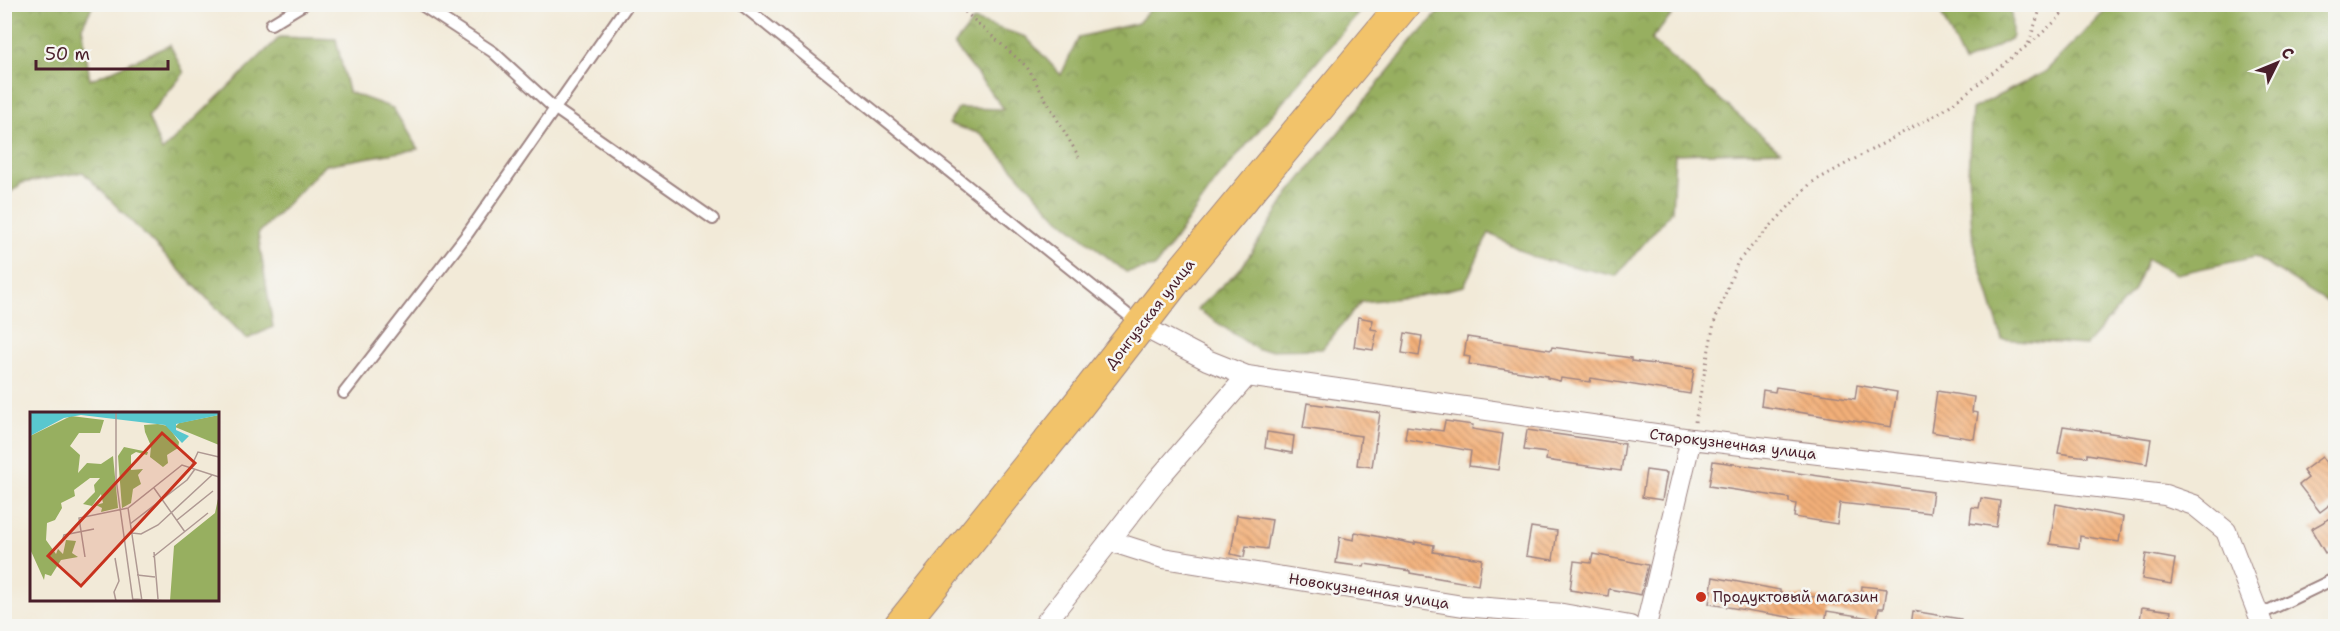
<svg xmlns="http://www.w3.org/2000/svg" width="2340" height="631" font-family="'Shantell Sans',sans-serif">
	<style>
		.forest { fill: url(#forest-crowns); stroke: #706746; stroke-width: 1.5 }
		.building { fill: url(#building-back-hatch) }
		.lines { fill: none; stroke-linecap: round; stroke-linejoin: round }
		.service-casing { stroke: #9e8482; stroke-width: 14 }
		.minor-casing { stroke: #9e8482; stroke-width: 22 }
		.primary-casing { stroke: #9e8482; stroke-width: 34 }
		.path { stroke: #9e8482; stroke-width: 3; stroke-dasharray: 1.5 4.5; stroke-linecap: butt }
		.service { stroke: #fff; stroke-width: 10 }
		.minor { stroke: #fff; stroke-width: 20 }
		.primary { stroke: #f2c36a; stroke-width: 32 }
		.poi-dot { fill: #c8321e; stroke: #f6f6f2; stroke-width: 2 }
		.labels { text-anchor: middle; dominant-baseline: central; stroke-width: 5; stroke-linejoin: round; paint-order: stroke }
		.street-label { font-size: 15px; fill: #4a1f2b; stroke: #f6f6f2 }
		.poi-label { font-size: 15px; fill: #4a1f2b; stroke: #f6f6f2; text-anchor: start }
		.inset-road { fill: none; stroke: #af9993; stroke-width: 1.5 }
		.view { fill: #c8321e; fill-opacity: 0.15; stroke: #c8321e; stroke-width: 3 }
		.inset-edge { fill: none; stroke: #4a1f2b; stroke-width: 3 }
	</style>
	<defs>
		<pattern id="forest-crowns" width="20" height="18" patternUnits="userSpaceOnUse" patternTransform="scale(1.5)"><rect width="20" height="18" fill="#97af60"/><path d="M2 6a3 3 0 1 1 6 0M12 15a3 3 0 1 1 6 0" fill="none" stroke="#7d8e4f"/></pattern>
		<pattern id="building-back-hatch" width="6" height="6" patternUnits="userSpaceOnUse" patternTransform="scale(1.5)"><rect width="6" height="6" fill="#f3b079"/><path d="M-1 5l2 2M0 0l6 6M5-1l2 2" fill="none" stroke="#c78f63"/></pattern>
	</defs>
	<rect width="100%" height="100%" fill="#f6f6f2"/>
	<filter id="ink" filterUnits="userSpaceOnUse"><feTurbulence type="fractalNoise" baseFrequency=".0167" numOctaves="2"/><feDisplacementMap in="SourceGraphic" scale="12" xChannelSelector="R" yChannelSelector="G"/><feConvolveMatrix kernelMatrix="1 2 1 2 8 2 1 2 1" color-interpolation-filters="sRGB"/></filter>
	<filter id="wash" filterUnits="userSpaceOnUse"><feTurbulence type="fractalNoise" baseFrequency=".008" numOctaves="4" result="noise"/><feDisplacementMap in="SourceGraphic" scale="24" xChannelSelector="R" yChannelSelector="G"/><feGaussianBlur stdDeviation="1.35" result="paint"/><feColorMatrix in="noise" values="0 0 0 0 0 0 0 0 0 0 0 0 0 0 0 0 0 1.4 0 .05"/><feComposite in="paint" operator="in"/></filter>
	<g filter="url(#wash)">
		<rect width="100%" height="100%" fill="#f2ead8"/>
		<g class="forest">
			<path d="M 5,4 L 93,5 L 82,27 L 90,80 L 170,45 L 184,73 L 148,117 L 162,151 L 280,37 L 336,39 L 348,92 L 393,108 L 418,149 L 325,165 L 258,234 L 273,327 L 247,339 L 83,172 L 22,183 L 5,197 Z"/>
			<path d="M 1446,4 L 1680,5 L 1651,40 L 1780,151 L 1675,154 L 1672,211 L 1616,276 L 1535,258 L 1489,233 L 1464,286 L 1419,296 L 1361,302 L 1322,349 L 1258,350 L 1197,309 L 1242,267 L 1290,192 L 1416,37 Z"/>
			<path d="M 1154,5 L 1365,5 L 1216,181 L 1155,267 L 1126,272 L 1056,216 L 981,134 L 949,124 L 958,108 L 1004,109 L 954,45 L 974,20 L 1026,37 L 1061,75 L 1079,37 L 1138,23 Z"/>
			<path d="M 1937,5 L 2011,5 L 2012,38 L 1964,63 Z"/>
			<path d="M 2105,5 L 2335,5 L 2334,306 L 2255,257 L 2176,274 L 2147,259 L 2133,292 L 2086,345 L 2002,339 L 1973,242 L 1968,175 L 1972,109 L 2045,72 L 2105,11 Z"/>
		</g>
		<g id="blocks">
			<g class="building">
				<path d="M 1358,317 L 1373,320 L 1371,329 L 1377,330 L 1373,350 L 1354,347 Z"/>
				<path d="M 1405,333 L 1422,336 L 1419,356 L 1402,353 Z"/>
				<path d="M 1467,337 L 1551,350 L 1552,347 L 1610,355 L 1631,358 L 1631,361 L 1694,369 L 1690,394 L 1591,378 L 1590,382 L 1561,378 L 1560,381 L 1547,378 L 1547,376 L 1469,364 L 1470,357 L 1464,356 Z"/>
				<path d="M 1857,385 L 1897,392 L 1891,427 L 1761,406 L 1763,390 L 1775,392 L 1776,387 L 1855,399 Z"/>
				<path d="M 1937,391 L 1974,397 L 1972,412 L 1978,413 L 1974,439 L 1931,432 Z"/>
				<path d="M 1307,403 L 1380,413 L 1372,467 L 1357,465 L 1361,436 L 1303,428 Z"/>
				<path d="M 1445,421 L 1473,425 L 1472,429 L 1503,434 L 1498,470 L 1469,466 L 1471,451 L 1405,439 L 1407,426 L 1443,431 Z"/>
				<path d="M 2063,426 L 2151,439 L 2147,464 L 2087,454 L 2087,457 L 2058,453 Z"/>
				<path d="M 1527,430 L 1625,444 L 1621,471 L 1546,460 L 1547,453 L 1524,450 Z"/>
				<path d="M 1267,432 L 1294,436 L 1292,453 L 1265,448 Z"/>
				<path d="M 2322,457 L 2327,464 L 2336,457 L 2336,500 L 2320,512 L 2299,485 L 2308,478 L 2303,471 Z"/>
				<path d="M 1713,461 L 1926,491 L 1933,492 L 1930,513 L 1840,503 L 1837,524 L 1794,517 L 1796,504 L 1789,502 L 1789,498 L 1709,486 Z"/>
				<path d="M 1646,470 L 1667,473 L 1662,500 L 1642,497 Z"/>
				<path d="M 1981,498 L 2000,501 L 1996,527 L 1970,523 L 1972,507 L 1979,508 Z"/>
				<path d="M 2056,504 L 2123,517 L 2119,542 L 2080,536 L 2079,548 L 2050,544 Z"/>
				<path d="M 1237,515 L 1272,520 L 1267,549 L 1246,546 L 1244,557 L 1231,554 Z"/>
				<path d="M 2336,515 L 2336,547 L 2325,553 L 2311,529 Z"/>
				<path d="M 1531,527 L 1557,531 L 1553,560 L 1526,556 Z"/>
				<path d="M 1355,532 L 1415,544 L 1415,542 L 1434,545 L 1433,552 L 1482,559 L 1478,585 L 1410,573 L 1410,571 L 1365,564 L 1364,567 L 1336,563 L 1340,537 L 1354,540 Z"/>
				<path d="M 1593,554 L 1648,565 L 1641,595 L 1609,589 L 1608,596 L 1570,590 L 1574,561 L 1591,563 Z"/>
				<path d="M 2146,554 L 2175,559 L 2171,584 L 2142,579 Z"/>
				<path d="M 1713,577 L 1780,590 L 1780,593 L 1849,601 L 1850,595 L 1861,596 L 1862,586 L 1887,589 L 1884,608 L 1879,608 L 1877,619 L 1827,611 L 1825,623 L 1709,604 Z"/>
				<path d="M 2142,607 L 2171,611 L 2169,627 L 2139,627 Z"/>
				<path d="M 1913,611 L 1961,619 L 1960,627 L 1911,627 Z"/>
			</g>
		</g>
	</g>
	<g filter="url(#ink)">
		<use href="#blocks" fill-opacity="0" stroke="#9e8482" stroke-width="1.5"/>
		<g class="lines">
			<g class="service-casing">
				<g id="service">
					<path d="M 420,4 L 493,52 L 554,108 L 713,219"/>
					<path d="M 741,4 L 1138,323"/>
					<path d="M 271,24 L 304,4"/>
					<path d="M 344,393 L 468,233 L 628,4"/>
					<path d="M 2259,615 L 2336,578"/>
				</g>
			</g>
			<g class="minor-casing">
				<g id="minor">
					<path d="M 1140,325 L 1207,360 L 1247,376 L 1691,439 L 2165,495 L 2194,505 L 2226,531 L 2263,626"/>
					<path d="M 1110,541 L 1163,558 L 1463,606 L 1563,614 L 1630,626"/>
					<path d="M 1043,626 L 1158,479 L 1247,376"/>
					<path d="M 1646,626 L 1691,439"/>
				</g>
			</g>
			<g class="primary-casing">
				<path id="primary" d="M 900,626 L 1079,404 L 1184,269 L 1404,4"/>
			</g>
			<g class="path">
				<path d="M 956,4 L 1027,67 L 1079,157"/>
				<path d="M 2030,44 L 2059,18 L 2068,4"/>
				<path d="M 1695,422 L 1714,323 L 1738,261 L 1811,183 L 1944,110 L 2028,45 L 2042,4"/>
			</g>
			<use href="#service" class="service"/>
			<use href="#minor" class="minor"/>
			<use href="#primary" class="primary"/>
		</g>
	</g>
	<circle class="poi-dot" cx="1701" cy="597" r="6"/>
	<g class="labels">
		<g class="street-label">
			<text transform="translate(1150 314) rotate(-52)">Донгузская улица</text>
			<text transform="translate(1733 444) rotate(7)">Старокузнечная улица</text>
			<text transform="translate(1369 591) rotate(9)">Новокузнечная улица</text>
		</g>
		<g class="poi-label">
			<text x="1713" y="597">Продуктовый магазин</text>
		</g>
	</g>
	<g transform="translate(30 412)">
		<rect width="189" height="189" fill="#f2ead8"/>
		<path d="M 189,3 L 189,33 L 145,15 L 149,11 ZM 41,4 L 74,8 L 70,21 L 49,21 L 40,34 L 50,43 L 48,61 L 57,51 L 71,52 L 83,44 L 88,96 L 71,100 L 72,96 L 66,93 L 73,91 L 71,82 L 62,94 L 53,92 L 65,80 L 64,73 L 70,66 L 60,66 L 44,78 L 45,84 L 31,91 L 32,96 L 25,108 L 17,111 L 16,128 L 26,142 L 28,137 L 33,142 L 36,128 L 46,129 L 42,141 L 48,145 L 31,148 L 21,164 L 15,162 L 14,168 L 0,137 L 0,24 ZM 128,12 L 138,14 L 149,30 L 148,36 L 137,43 L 138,51 L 133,55 L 120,45 L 121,34 L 115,20 L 114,13 ZM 94,35 L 118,40 L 117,43 L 106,40 L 101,43 L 101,58 L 113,57 L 108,63 L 111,72 L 103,77 L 101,91 L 92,96 L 88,44 ZM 189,82 L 189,189 L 140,189 L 144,134 L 185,101 Z" fill="#97af60"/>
		<path d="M 5,0 L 189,0 L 189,3 L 146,12 L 146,18 L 159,24 L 152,31 L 135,13 L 51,3 L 34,6 L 0,24 L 0,2 Z" fill="#59c7ce"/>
		<path class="inset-road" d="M 86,0 L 86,67 L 103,189M 161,55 L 168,40 L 189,45M 124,76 L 155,120M 98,96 L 112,189M 147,108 L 183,79M 100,112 L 157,68 L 165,57M 102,121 L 111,122 L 128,113 L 182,63M 32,130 L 34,123 L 64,117M 124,140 L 128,187M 55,145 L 49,106 L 98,96 L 152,53 L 189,65M 123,145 L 178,101M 85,146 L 89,169 L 84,180 L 86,189M 107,163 L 125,165M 103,187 L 137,189"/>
		<path class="view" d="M 132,21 L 165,51 L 51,174 L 18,144 Z"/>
		<rect width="189" height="189" class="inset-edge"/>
	</g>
	<rect width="2340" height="631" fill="none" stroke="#f6f6f2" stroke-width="24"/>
	<g transform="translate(2277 63) rotate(47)" stroke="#f6f6f2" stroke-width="4.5" paint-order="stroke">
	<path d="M0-4.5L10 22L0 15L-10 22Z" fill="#4a1f2b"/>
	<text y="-9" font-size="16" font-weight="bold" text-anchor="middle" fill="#4a1f2b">С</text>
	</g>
	<path d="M36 60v9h132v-9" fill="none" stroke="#4a1f2b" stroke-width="3"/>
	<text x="45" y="60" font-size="18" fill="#4a1f2b" stroke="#f6f6f2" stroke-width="4.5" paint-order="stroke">50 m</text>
</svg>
